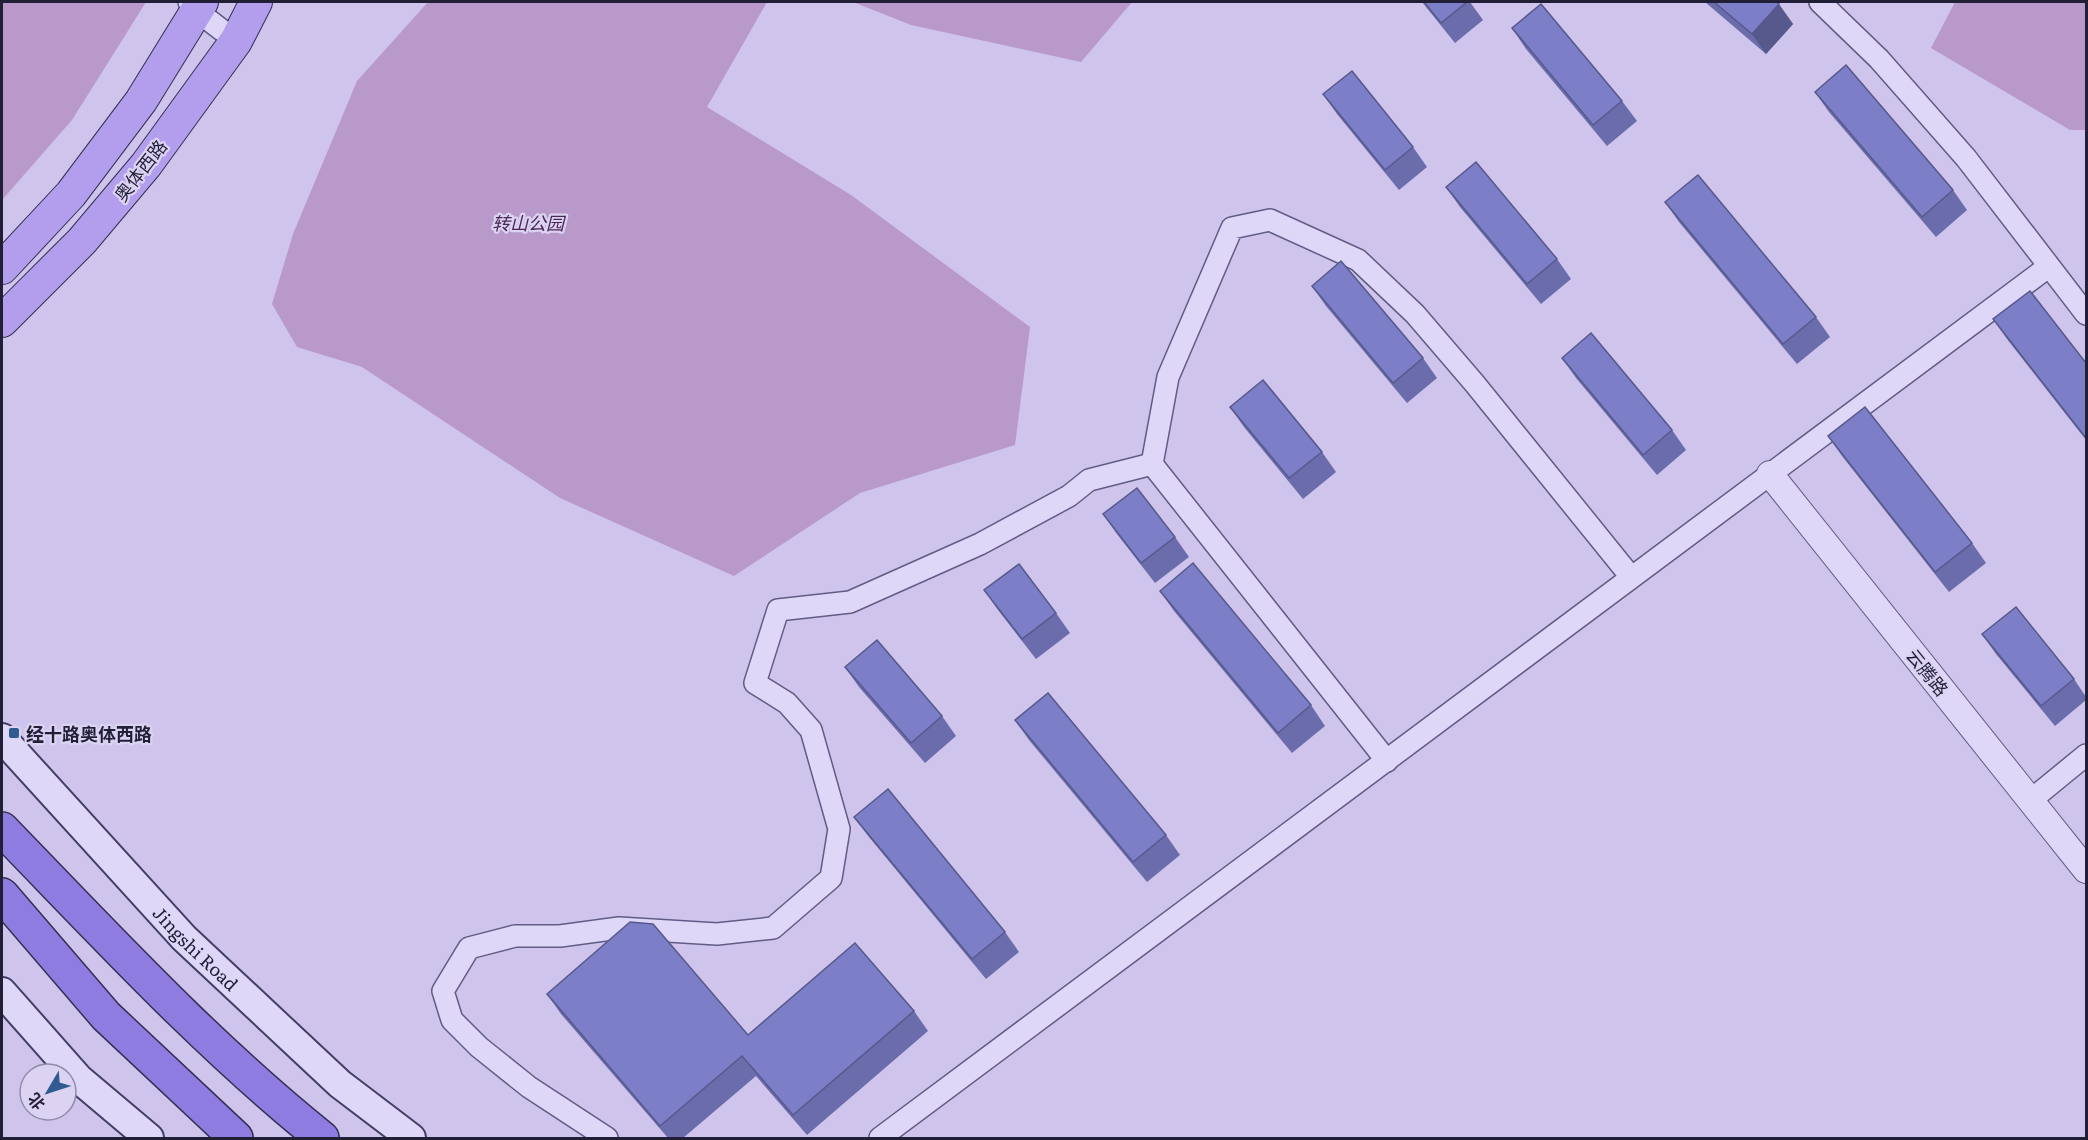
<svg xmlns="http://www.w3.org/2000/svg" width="2088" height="1140" font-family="Literata,'Noto Sans SC',serif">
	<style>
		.green { fill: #b999c9 }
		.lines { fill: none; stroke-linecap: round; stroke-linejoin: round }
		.minor-casing { stroke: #605c85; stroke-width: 24 }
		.tertiary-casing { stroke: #605c85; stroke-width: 28 }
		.secondary-casing { stroke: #413f67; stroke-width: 32 }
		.primary-casing { stroke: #313053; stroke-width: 34 }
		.trunk-casing { stroke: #313053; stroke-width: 36 }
		.minor { stroke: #dfd7f7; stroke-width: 21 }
		.tertiary { stroke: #dfd7f7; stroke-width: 26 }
		.secondary { stroke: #dfd7f7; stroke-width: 28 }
		.primary { stroke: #b29eec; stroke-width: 32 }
		.trunk { stroke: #8e7ce1; stroke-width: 33 }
		.wall { fill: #6b6cab }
		.shaded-wall { fill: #57588b }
		.building { fill: #7c7ec7; stroke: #57588b; stroke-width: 1.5 }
		.poi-dot { fill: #2f5b90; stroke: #dcd3f3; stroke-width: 2 }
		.labels { text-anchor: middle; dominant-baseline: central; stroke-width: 4.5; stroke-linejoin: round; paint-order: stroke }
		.street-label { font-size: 18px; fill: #201f36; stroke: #dcd3f3 }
		.park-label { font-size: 18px; font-style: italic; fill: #492751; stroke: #dcd3f3 }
		.poi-label { font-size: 18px; font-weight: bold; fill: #201f36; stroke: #dcd3f3; text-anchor: start }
	</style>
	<rect width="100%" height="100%" fill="#cfc4eb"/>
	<g class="green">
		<path d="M 2,2 L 146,2 L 72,120 L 2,200 Z"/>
		<path d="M 428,2 L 767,2 L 707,107 L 851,195 L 1030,327 L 1015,445 L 860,493 L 734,576 L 560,498 L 362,367 L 297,347 L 272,304 L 293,234 L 357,81 Z"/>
		<path d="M 853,2 L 1132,2 L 1081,62 L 911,25 Z"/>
		<path d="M 1955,2 L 2086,2 L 2086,130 L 2070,130 L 1931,48 Z"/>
	</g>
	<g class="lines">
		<g class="minor-casing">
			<g id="minor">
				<path d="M 189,2 L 197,11 L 236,41"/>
				<path d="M 1820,2 L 1879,59 L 1966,158 L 2086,314"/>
				<path d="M 1152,464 L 1387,761"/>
				<path d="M 2031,800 L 2086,755"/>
				<path d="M 607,1138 L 529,1087 L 479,1047 L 452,1020 L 443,991 L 469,948 L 515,936 L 560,936 L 619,928 L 717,934 L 773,928 L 831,878 L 839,829 L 811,730 L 787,703 L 755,683 L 778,610 L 850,602 L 980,544 L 1069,496 L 1089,480 L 1152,464 L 1168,377 L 1232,228 L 1270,220 L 1358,260 L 1415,314 L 1475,384 L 1631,577"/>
				<path d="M 880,1138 L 2048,267"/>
			</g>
		</g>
		<g class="tertiary-casing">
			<path id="tertiary" d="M 1770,474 L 2086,870"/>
		</g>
		<g class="secondary-casing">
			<g id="secondary">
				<path id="s1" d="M 2,738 L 184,938 L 340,1084 L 411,1138"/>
				<path d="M 2,992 L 79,1079 L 149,1138"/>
			</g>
		</g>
		<g class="primary-casing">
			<g id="primary">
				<path d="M 2,268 L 71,194 L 141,101 L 202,2"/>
				<path d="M 2,321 L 82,241 L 146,165 L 236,41 L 256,2"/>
			</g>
		</g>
		<g class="trunk-casing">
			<g id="trunk">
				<path d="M 2,829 C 105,935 206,1045 322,1138"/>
				<path d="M 2,895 L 106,1016 L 236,1138"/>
			</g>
		</g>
		<use href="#minor" class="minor"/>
		<use href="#tertiary" class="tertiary"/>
		<use href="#secondary" class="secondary"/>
		<use href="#primary" class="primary"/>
		<use href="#trunk" class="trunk"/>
	</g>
	<g class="wall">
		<path d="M 1422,2 L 1470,2 L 1483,20 L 1455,43 Z"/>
		<path d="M 1705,2 L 1776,2 L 1793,24 L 1766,54 Z"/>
		<path d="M 1512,28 L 1622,101 L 1637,121 L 1607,146 L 1526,49 Z"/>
		<path d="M 1815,92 L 1953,190 L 1967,210 L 1936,237 L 1829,112 Z"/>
		<path d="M 1323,94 L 1413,147 L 1427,167 L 1399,190 L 1337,114 Z"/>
		<path d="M 1446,187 L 1557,259 L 1571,279 L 1541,304 L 1460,207 Z"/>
		<path d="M 1665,202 L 1816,317 L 1830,337 L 1797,364 L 1679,222 Z"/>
		<path d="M 1312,286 L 1423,358 L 1437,378 L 1407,403 L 1326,306 Z"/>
		<path d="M 1993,319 L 2086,363 L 2086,440 L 2007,339 Z"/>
		<path d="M 1562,358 L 1672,430 L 1686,450 L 1657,475 L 1576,378 Z"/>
		<path d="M 1230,407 L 1322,452 L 1336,472 L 1303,499 L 1244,427 Z"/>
		<path d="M 1828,436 L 1972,543 L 1986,563 L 1949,592 L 1842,456 Z"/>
		<path d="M 1103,514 L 1175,537 L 1189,557 L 1155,583 L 1117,534 Z"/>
		<path d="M 984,590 L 1056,613 L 1070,633 L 1036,659 L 998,610 Z"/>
		<path d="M 1160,591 L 1311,705 L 1325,726 L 1292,753 L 1174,611 Z"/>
		<path d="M 1982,634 L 2074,679 L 2086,697 L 2086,700 L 2055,726 L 1996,654 Z"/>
		<path d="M 845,667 L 942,716 L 956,736 L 925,763 L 859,687 Z"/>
		<path d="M 1015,720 L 1166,835 L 1180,855 L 1147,882 L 1029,740 Z"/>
		<path d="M 854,817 L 1005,932 L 1019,952 L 986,979 L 869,837 Z"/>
		<path d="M 547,994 L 748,1035 L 914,1011 L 928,1031 L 807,1135 L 756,1076 L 683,1138 L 668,1138 L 561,1014 Z"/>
	</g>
	<path class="shaded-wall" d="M 1779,4 L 1793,24 L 1766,54 L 1752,34 Z"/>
	<g class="building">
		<path d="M 1424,2 L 1467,2 L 1441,23 Z"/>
		<path d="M 1714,2 L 1776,2 L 1779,4 L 1752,34 Z"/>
		<path d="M 1541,4 L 1622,101 L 1593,125 L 1512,28 Z"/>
		<path d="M 1846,65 L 1953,190 L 1922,217 L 1815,92 Z"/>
		<path d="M 1352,71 L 1413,147 L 1385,170 L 1323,94 Z"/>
		<path d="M 1476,162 L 1557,259 L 1527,284 L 1446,187 Z"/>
		<path d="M 1698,175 L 1816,317 L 1783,344 L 1665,202 Z"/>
		<path d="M 1341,261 L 1423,358 L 1393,383 L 1312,286 Z"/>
		<path d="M 2030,291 L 2086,363 L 2086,438 L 1993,319 Z"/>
		<path d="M 1591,333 L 1672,430 L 1643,455 L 1562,358 Z"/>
		<path d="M 1263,380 L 1322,452 L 1289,478 L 1230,407 Z"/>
		<path d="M 1865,407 L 1972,543 L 1935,572 L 1828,436 Z"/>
		<path d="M 1137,488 L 1175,537 L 1141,563 L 1103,514 Z"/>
		<path d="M 1193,563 L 1311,705 L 1278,733 L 1160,591 Z"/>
		<path d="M 1019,564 L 1056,613 L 1022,639 L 984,590 Z"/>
		<path d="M 2016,607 L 2074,679 L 2041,706 L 1982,634 Z"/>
		<path d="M 877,640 L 942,716 L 911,743 L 845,667 Z"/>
		<path d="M 1048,693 L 1166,835 L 1133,862 L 1015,720 Z"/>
		<path d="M 888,789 L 1005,932 L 972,959 L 854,817 Z"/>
		<path d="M 630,922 L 653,924 L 748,1035 L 855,943 L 914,1011 L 793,1115 L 742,1056 L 660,1126 L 547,994 Z"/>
	</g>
	<rect class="poi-dot" x="8" y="727" width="12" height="12" rx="3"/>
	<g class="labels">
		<g class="street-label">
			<text transform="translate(140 170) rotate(-52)">奥体西路</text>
			<text transform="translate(1928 672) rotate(51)">云腾路</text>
			<text stroke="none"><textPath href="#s1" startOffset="286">Jingshi Road</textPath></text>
		</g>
		<g class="park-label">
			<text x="528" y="222">转山公园</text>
		</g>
		<g class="poi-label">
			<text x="26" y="733">经十路奥体西路</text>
		</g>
	</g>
	<rect width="2088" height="1140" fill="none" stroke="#201f36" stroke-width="6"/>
	<g transform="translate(48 1092) rotate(231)"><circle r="28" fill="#dcd3f3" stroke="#918ba7" stroke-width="1.5"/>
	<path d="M0-4.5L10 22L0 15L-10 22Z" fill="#2f5b90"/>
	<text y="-9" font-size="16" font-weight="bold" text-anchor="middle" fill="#201f36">北</text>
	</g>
</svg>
